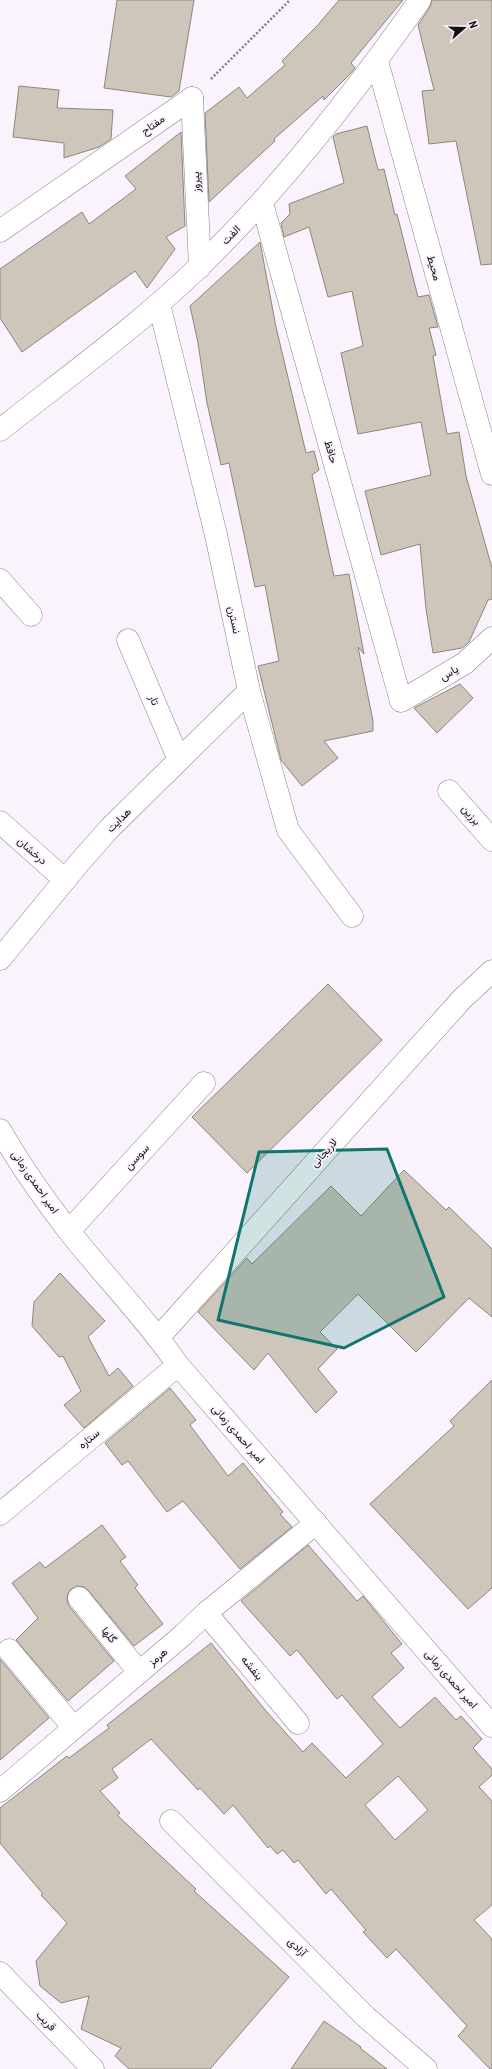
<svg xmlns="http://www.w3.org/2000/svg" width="492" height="2069" font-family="'Roboto Condensed',Vazirmatn,sans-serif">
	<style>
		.building { fill: #cec5bb; stroke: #8e867c; fill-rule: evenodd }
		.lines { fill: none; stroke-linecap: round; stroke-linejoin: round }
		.minor-casing { stroke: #89828c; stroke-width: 23 }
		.path { stroke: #827d84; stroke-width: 2.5; stroke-dasharray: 2 2; stroke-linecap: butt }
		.minor { stroke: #fff; stroke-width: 22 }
		.marked { fill: #0f766e; fill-opacity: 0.2; stroke: #0f766e; stroke-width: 3; stroke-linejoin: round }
		.labels { text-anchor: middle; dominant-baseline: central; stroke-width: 3.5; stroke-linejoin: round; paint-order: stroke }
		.street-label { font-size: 11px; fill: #131014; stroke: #faf2fd }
	</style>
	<rect width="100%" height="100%" fill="#faf2fd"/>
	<g class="building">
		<path d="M 117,0 L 194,0 L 179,91 L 171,97 L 104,88 Z"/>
		<path d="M 339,0 L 403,0 L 351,63 L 355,68 L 350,74 L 324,100 L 323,96 L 274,139 L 275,141 L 209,202 L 205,113 L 239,87 L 247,98 L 285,65 L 282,61 L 317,26 Z"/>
		<path d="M 432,0 L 492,0 L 492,264 L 481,265 L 456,141 L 429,144 L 422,91 L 434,90 L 418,25 L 430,7 Z"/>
		<path d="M 19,86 L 59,90 L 57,108 L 113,110 L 111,139 L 99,147 L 64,158 L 64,143 L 13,137 Z"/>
		<path d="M 367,126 L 378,170 L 384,169 L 395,215 L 397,214 L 418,297 L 429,295 L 438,327 L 429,328 L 436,355 L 433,356 L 447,434 L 459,432 L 466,476 L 492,568 L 492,599 L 488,600 L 469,642 L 462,648 L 433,653 L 426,609 L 420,544 L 381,555 L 365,491 L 431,475 L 421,422 L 358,434 L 341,353 L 363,346 L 352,291 L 328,297 L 309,227 L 284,237 L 281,223 L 290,214 L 289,204 L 344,183 L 333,137 L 336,134 Z"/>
		<path d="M 181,132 L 185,226 L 166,237 L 175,249 L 147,288 L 135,271 L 22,352 L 0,318 L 0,269 L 82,212 L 89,224 L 136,189 L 125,176 Z"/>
		<path d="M 260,242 L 276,327 L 306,453 L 314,451 L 319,470 L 312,475 L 334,576 L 349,574 L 364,654 L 358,647 L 373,721 L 373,731 L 324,741 L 338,758 L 302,786 L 281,760 L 258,666 L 279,661 L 265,585 L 255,587 L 229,463 L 221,465 L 207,403 L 198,343 L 190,306 Z"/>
		<path d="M 460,684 L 473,698 L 437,733 L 414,708 Z"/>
		<path d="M 328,984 L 382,1040 L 247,1173 L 192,1117 Z"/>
		<path d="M 404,1170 L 446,1210 L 449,1207 L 492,1249 L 492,1317 L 469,1298 L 416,1352 L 358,1294 L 320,1332 L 337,1349 L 318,1369 L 337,1392 L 316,1413 L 268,1353 L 254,1370 L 198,1312 L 247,1258 L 252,1264 L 331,1186 L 361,1216 Z"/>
		<path d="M 60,1273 L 105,1321 L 88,1337 L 109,1376 L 118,1368 L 133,1386 L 84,1428 L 64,1405 L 81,1391 L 63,1356 L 59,1357 L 32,1326 L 34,1302 Z"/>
		<path d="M 492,1380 L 492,1588 L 468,1609 L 370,1504 L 454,1426 L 450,1421 Z"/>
		<path d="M 170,1388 L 196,1420 L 190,1425 L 228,1476 L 243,1463 L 283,1512 L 280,1514 L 292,1527 L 240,1569 L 183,1501 L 167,1512 L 128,1461 L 122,1465 L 105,1443 Z"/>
		<path d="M 102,1525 L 126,1557 L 120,1561 L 138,1585 L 135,1588 L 163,1624 L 134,1646 L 88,1590 L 84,1587 L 77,1586 L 71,1589 L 68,1593 L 67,1600 L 69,1606 L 114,1661 L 68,1701 L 16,1640 L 38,1618 L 12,1583 L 40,1562 L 45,1568 Z"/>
		<path d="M 308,1545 L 357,1601 L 363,1596 L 402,1644 L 391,1653 L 404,1668 L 372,1697 L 400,1728 L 435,1697 L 456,1720 L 461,1716 L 482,1739 L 473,1748 L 492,1769 L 492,1775 L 479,1787 L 492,1801 L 492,1905 L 474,1920 L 492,1939 L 492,2069 L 490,2069 L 458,2036 L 467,2026 L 396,1949 L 387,1958 L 363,1932 L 366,1930 L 331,1889 L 326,1894 L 298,1860 L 294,1863 L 283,1850 L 277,1854 L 270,1846 L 268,1848 L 233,1805 L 224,1814 L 200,1788 L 198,1790 L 151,1739 L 112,1769 L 118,1778 L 100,1791 L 120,1813 L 117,1815 L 196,1889 L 194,1891 L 289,1977 L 210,2069 L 129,2069 L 115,2056 L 121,2048 L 81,2029 L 89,1996 L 61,2003 L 40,1986 L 36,1961 L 67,1923 L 41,1895 L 43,1894 L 0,1843 L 0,1808 L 67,1756 L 69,1758 L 109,1728 L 107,1725 L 211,1643 L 266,1711 L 303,1752 L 312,1743 L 346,1778 L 383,1744 L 342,1695 L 337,1699 L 297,1650 L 290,1656 L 241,1601 ZM 398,1776 L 428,1810 L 395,1840 L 365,1805 Z"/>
		<path d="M 0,1659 L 49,1718 L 0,1760 Z"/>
		<path d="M 324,2021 L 361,2047 L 360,2048 L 387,2069 L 291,2069 Z"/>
	</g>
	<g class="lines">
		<g class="minor-casing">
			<g id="minor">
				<path d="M 377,61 L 492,474"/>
				<path d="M 192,98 L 200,267"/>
				<path d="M 262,203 L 401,701 L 465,663 L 492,638"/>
				<path d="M 0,231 L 192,98"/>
				<path d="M 159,304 L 216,535 L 249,691 L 288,830 L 352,916"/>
				<path d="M 0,430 C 67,377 138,326 200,266 C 282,186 354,94 420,0"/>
				<path d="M 0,580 L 31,615"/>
				<path d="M 128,640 L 179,760"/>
				<path d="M 449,791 L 492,840"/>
				<path d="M 0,822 L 65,880"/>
				<path d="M 0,959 L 79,863 L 109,829 L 249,691"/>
				<path d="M 0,1130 C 20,1165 44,1199 68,1230 C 104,1276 145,1317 178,1365 L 492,1726"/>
				<path d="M 69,1231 L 204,1083"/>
				<path d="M 159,1337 L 462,999 L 492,971"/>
				<path d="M 0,1514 L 178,1365"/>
				<path d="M 79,1598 L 139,1672"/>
				<path d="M 206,1613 L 298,1723"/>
				<path d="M 9,1650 L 73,1727"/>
				<path d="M 0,1791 L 183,1635 L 206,1613 L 316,1523"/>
				<path d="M 171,1821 L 366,2017 L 426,2069"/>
				<path d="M 0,1973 L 93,2069"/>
			</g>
		</g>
		<path class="path" d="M 211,79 L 290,0"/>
		<use href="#minor" class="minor"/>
	</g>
	<path class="marked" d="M 387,1149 L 444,1297 L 344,1348 L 218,1320 L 259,1152 Z"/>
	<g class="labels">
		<g class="street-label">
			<text transform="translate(153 125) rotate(-35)">مفتاح</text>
			<text transform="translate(196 182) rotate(-93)">پیروز</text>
			<text transform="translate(231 235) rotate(-46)">الفت</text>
			<text transform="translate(434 268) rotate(74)">محیط</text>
			<text transform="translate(331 452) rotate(74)">حافظ</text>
			<text transform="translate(234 620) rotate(78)">نسترن</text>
			<text transform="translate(449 673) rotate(-31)">یاس</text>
			<text transform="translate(154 700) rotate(67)">تار</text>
			<text transform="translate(471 815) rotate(49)">برزین</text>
			<text transform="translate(119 820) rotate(-45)">هدایت</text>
			<text transform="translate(32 851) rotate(41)">درخشان</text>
			<text transform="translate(324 1153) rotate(-48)">لاریجانی</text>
			<text transform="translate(137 1157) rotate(-47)">سوسن</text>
			<text transform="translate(35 1182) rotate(55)">امیر احمدی زمانی</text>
			<text transform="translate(238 1434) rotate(49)">امیر احمدی زمانی</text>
			<text transform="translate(89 1439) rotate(-40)">ستاره</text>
			<text transform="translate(109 1635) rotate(51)">گلها</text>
			<text transform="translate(158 1657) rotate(-40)">هرمز</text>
			<text transform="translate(252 1668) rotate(50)">بنفشه</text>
			<text transform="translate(451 1679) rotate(49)">امیر احمدی زمانی</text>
			<text transform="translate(297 1947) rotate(45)">آزادی</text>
			<text transform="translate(46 2021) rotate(46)">قریب</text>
		</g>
	</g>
	<g transform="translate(464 28) rotate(70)" stroke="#faf2fd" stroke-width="3" paint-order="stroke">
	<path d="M0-3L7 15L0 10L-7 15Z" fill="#131014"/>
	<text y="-6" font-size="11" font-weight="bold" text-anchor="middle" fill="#131014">N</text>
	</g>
</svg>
